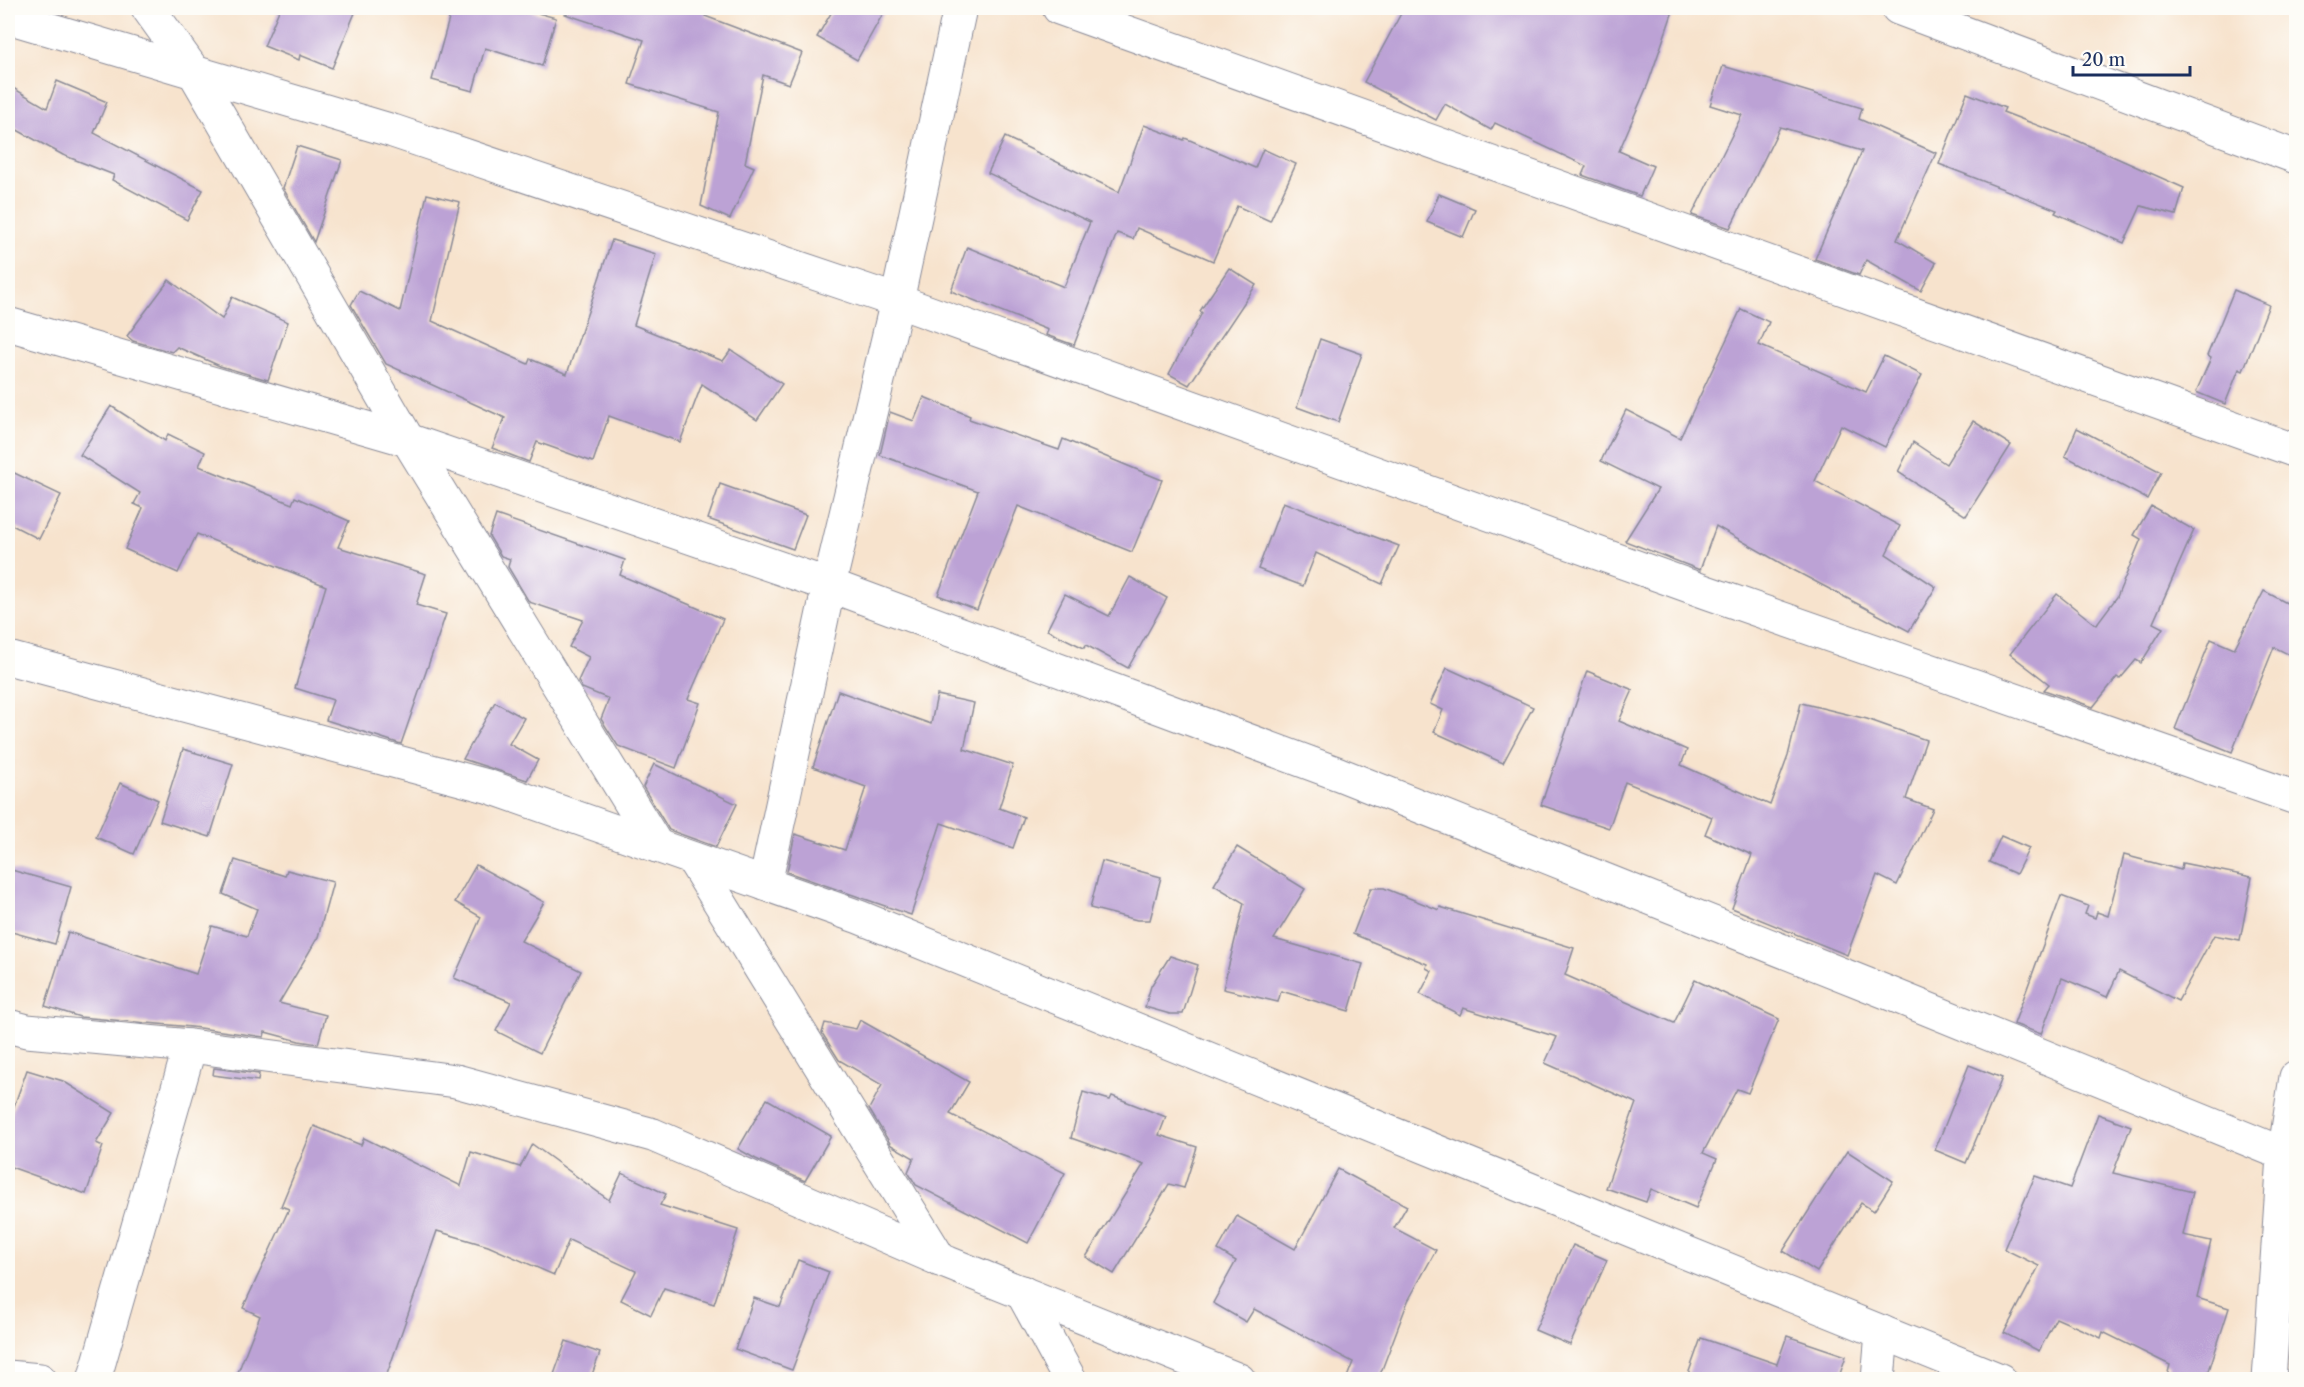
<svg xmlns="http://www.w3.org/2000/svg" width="2304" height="1387" font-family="'Libre Caslon Text',serif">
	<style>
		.building { fill: #bca2d5 }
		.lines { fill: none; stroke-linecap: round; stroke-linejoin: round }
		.street-casing { stroke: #898996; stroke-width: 35 }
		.street { stroke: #fff; stroke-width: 33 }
	</style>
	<rect width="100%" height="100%" fill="#fdfcf7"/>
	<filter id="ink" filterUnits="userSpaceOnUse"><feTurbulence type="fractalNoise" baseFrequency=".0167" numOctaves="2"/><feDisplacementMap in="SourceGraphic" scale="12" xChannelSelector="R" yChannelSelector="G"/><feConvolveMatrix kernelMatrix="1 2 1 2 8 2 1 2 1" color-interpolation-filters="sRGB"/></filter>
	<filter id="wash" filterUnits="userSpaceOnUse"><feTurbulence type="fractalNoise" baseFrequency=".008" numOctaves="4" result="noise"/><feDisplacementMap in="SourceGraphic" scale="24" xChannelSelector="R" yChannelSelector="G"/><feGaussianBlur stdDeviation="1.35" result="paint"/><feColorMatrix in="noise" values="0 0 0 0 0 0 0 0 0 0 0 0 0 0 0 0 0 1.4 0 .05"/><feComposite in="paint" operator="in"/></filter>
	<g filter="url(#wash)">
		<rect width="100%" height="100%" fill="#f7e3cd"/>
		<g id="blocks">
			<g class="building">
				<path d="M 280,8 L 357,8 L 332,68 L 300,55 L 299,60 L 264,46 Z"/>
				<path d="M 452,8 L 520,8 L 556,18 L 542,66 L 485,48 L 473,91 L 432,80 Z"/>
				<path d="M 565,8 L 708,8 L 705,16 L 802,53 L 789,84 L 763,75 L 745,163 L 754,167 L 730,219 L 701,206 L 719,112 L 629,84 L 644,40 L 565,14 Z"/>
				<path d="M 834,8 L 886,8 L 857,60 L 817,37 Z"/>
				<path d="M 1404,8 L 1674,8 L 1648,84 L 1619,151 L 1653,166 L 1640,196 L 1582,175 L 1586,166 L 1495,123 L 1491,130 L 1445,104 L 1436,120 L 1364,82 Z"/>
				<path d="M 1723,66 L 1862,108 L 1859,119 L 1936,153 L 1897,240 L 1936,263 L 1921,291 L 1866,260 L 1859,275 L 1815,259 L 1862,151 L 1780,127 L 1730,228 L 1692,215 L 1742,115 L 1710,105 Z"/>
				<path d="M 57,81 L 107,102 L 94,133 L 203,190 L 187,220 L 112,180 L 114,175 L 63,155 L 8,125 L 8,85 L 47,108 Z"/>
				<path d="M 1967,93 L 2005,108 L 2003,112 L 2076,140 L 2184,188 L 2176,215 L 2141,206 L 2124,243 L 2055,213 L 2057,210 L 1939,164 Z"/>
				<path d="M 1144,125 L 1184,140 L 1185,138 L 1255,168 L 1263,149 L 1296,164 L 1270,221 L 1237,206 L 1213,261 L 1137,228 L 1133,239 L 1117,233 L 1074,345 L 1046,335 L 1048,330 L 951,291 L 967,247 L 1064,287 L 1090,222 L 988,173 L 1005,137 L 1119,192 Z"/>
				<path d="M 297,146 L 342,160 L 314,242 L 283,188 Z"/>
				<path d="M 427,194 L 460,202 L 432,321 L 528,364 L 530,359 L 567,374 L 612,240 L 656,254 L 634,325 L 723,361 L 731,350 L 782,384 L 757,420 L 702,384 L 680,442 L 609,416 L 593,462 L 537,442 L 529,462 L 492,448 L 505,418 L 386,364 L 351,305 L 359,291 L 400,311 Z"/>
				<path d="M 1439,194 L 1475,209 L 1463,237 L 1427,222 Z"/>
				<path d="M 1229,268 L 1256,285 L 1189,385 L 1169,374 L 1202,313 L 1200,311 Z"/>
				<path d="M 169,280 L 222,319 L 232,297 L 288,322 L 268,380 L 220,366 L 177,347 L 172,352 L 133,341 L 127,336 Z"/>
				<path d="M 2234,290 L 2269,305 L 2243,371 L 2239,369 L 2225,404 L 2196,392 L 2211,358 L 2207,356 Z"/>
				<path d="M 1741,309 L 1769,322 L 1759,345 L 1866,392 L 1884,356 L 1922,375 L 1885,447 L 1841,425 L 1815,481 L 1900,526 L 1886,554 L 1936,587 L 1909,631 L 1784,565 L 1716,526 L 1700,570 L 1625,541 L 1658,489 L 1601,461 L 1626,410 L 1680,438 Z"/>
				<path d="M 1320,339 L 1362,354 L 1338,422 L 1297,407 Z"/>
				<path d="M 924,397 L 970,416 L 969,419 L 1059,450 L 1063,439 L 1162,480 L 1132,552 L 1018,506 L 977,610 L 938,595 L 978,491 L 880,455 L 890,412 L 914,421 Z"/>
				<path d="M 111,406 L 165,441 L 168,434 L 205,452 L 199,466 L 292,504 L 295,497 L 349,521 L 338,547 L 426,574 L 416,605 L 446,614 L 401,744 L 326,720 L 333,700 L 295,688 L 326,586 L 197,534 L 178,573 L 125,549 L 143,508 L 134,504 L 140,493 L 80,455 Z"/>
				<path d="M 1973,421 L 2011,445 L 1966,516 L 1898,472 L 1913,442 L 1946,464 Z"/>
				<path d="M 2077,428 L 2161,472 L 2147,499 L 2065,456 Z"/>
				<path d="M 8,470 L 61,495 L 39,539 L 8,523 Z"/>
				<path d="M 720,484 L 806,515 L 793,549 L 708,519 Z"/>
				<path d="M 1283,502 L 1399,546 L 1382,584 L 1316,553 L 1303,586 L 1258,569 Z"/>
				<path d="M 2151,506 L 2194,530 L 2153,623 L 2163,628 L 2141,663 L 2136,660 L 2120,679 L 2117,677 L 2093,707 L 2044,690 L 2049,684 L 2010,654 L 2057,594 L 2096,625 L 2117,597 L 2141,539 L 2134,535 Z"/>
				<path d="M 496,515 L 625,560 L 620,575 L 723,619 L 688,699 L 700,703 L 676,768 L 618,746 L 601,719 L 609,699 L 582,688 L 578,681 L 589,657 L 569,647 L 583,620 L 529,602 L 508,567 L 510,559 L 501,556 L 489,536 Z"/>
				<path d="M 1130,577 L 1167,598 L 1128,668 L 1086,645 L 1084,648 L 1047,630 L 1065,594 L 1109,616 Z"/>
				<path d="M 2264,591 L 2296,608 L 2296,658 L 2274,647 L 2232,752 L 2175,729 L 2211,639 L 2234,649 Z"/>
				<path d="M 1447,668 L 1533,707 L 1503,763 L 1434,732 L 1443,710 L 1430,704 Z"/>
				<path d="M 1587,671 L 1633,690 L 1619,721 L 1687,750 L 1681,765 L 1770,805 L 1788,756 L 1801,703 L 1867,719 L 1926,740 L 1906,799 L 1933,809 L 1897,885 L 1877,875 L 1847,955 L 1732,908 L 1752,855 L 1705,834 L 1712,817 L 1625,782 L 1609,828 L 1541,805 Z"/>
				<path d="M 838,691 L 931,724 L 937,695 L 974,703 L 964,749 L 1013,765 L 999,808 L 1024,817 L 1013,848 L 941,823 L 911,915 L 787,872 L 795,834 L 845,850 L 866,787 L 813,767 Z"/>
				<path d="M 495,702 L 524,718 L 509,744 L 538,760 L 527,780 L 463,759 Z"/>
				<path d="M 183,749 L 233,764 L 210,837 L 160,821 Z"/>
				<path d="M 654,764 L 737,804 L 716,847 L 669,830 L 643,787 Z"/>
				<path d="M 120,783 L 158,800 L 134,854 L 96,837 Z"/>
				<path d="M 2001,836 L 2029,848 L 2016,874 L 1989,862 Z"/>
				<path d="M 1237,847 L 1305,889 L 1274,939 L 1363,964 L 1349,1011 L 1281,991 L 1278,1002 L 1223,989 L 1244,903 L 1214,885 Z"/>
				<path d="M 2124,855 L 2181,870 L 2182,863 L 2252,877 L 2240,940 L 2214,935 L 2178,1001 L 2119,971 L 2107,997 L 2062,978 L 2041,1034 L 2014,1024 L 2061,896 L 2088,906 L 2085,914 L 2095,918 L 2097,912 L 2108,916 Z"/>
				<path d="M 235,860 L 285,876 L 287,870 L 333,882 L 318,937 L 279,1003 L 326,1015 L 318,1044 L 299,1041 L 265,1032 L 264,1037 L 192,1027 L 80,1017 L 45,1006 L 68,932 L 196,974 L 212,926 L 247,936 L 257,909 L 223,894 Z"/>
				<path d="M 1102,861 L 1161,877 L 1150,920 L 1137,920 L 1090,908 Z"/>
				<path d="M 476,865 L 544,902 L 521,941 L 581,971 L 540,1053 L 496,1031 L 511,1002 L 454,978 L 481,917 L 455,902 Z"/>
				<path d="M 8,869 L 71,887 L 55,944 L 8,931 Z"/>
				<path d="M 1371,888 L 1384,888 L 1439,910 L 1440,907 L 1574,948 L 1565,975 L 1674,1023 L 1695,980 L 1779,1019 L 1748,1093 L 1737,1089 L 1703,1153 L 1717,1159 L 1696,1208 L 1651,1189 L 1646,1202 L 1606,1188 L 1636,1103 L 1545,1063 L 1557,1037 L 1463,1008 L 1460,1015 L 1420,994 L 1432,971 L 1426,968 L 1427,964 L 1353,934 Z"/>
				<path d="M 1170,956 L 1198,965 L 1183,1014 L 1170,1014 L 1145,1007 L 1151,986 Z"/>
				<path d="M 860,1020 L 969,1082 L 950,1114 L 1065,1173 L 1028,1243 L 916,1185 L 908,1172 L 914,1158 L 891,1145 L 869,1109 L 882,1085 L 839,1060 L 822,1033 L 825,1023 L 856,1029 Z"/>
				<path d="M 1969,1065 L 2002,1078 L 1966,1163 L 1935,1150 Z"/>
				<path d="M 214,1068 L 259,1074 L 258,1081 L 213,1075 Z"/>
				<path d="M 27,1070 L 63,1081 L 114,1113 L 96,1143 L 103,1146 L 86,1194 L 8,1166 L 8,1123 Z"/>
				<path d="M 1083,1092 L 1110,1100 L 1112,1096 L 1166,1117 L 1159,1135 L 1197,1147 L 1184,1188 L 1169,1184 L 1114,1274 L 1086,1257 L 1144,1164 L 1071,1138 Z"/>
				<path d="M 767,1099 L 831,1136 L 805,1181 L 756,1159 L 738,1149 Z"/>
				<path d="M 2098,1114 L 2131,1126 L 2113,1173 L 2193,1192 L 2183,1235 L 2211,1241 L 2197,1298 L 2229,1308 L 2206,1380 L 2166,1380 L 2170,1365 L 2103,1332 L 2101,1338 L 2056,1318 L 2039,1351 L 2004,1333 L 2039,1266 L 2004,1249 L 2035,1176 L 2070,1188 Z"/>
				<path d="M 314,1126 L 361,1145 L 364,1138 L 461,1186 L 471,1152 L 520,1167 L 532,1144 L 609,1200 L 622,1173 L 666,1194 L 660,1205 L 738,1230 L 714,1304 L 664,1288 L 651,1315 L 621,1300 L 636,1271 L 569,1240 L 554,1275 L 488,1246 L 437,1231 L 385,1380 L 235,1380 L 260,1316 L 243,1308 L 289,1209 L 281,1206 Z"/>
				<path d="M 1847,1151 L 1893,1181 L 1874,1211 L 1861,1203 L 1817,1272 L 1783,1251 Z"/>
				<path d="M 1338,1169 L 1407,1206 L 1394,1228 L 1436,1250 L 1408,1301 L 1378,1380 L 1346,1380 L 1353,1362 L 1254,1309 L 1246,1322 L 1213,1303 L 1236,1261 L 1218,1250 L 1237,1216 L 1295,1249 Z"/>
				<path d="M 1573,1245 L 1607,1260 L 1570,1345 L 1535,1330 Z"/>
				<path d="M 798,1260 L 829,1272 L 792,1370 L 735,1349 L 754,1298 L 780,1307 Z"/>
				<path d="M 1787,1336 L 1846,1356 L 1838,1380 L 1686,1380 L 1701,1338 L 1777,1364 Z"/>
				<path d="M 566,1341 L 600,1353 L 590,1380 L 552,1380 Z"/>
			</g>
		</g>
	</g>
	<g filter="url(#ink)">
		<use href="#blocks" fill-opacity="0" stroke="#898996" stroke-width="1.5"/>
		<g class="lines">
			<g class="street-casing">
				<g id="street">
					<path d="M 148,8 L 194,72 L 408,440 L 657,846"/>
					<path d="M 1059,8 L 2296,451"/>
					<path d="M 1898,8 L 2296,157"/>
					<path d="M 8,17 L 393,131 L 897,301 L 1706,592 L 2296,798"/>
					<path d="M 8,324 L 408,440 L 829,585 L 1339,774 L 1891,994 L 2296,1159"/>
					<path d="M 8,658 L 487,786 L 859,917 L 2000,1380"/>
					<path d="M 693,859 L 940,1260"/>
					<path d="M 765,884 L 829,585 L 897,301 L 960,8"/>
					<path d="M 8,1026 L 27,1031 L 190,1046 L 456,1081 L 653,1135 L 948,1263 L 1239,1380"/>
					<path d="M 1022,1292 L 1070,1380"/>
					<path d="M 8,1377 L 40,1380"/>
					<path d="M 94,1380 L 190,1046"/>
					<path d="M 1878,1380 L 1882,1332"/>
					<path d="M 2269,1380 L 2284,1156 L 2296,1077"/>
				</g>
			</g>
			<use href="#street" class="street"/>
		</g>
	</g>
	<rect width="2304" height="1387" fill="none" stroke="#fdfcf7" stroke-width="30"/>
	<path d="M2073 66v9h117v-9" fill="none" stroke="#1b2f5e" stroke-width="3"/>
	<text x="2082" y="66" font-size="18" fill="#1b2f5e" stroke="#fdfcf7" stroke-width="4.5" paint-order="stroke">20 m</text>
</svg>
